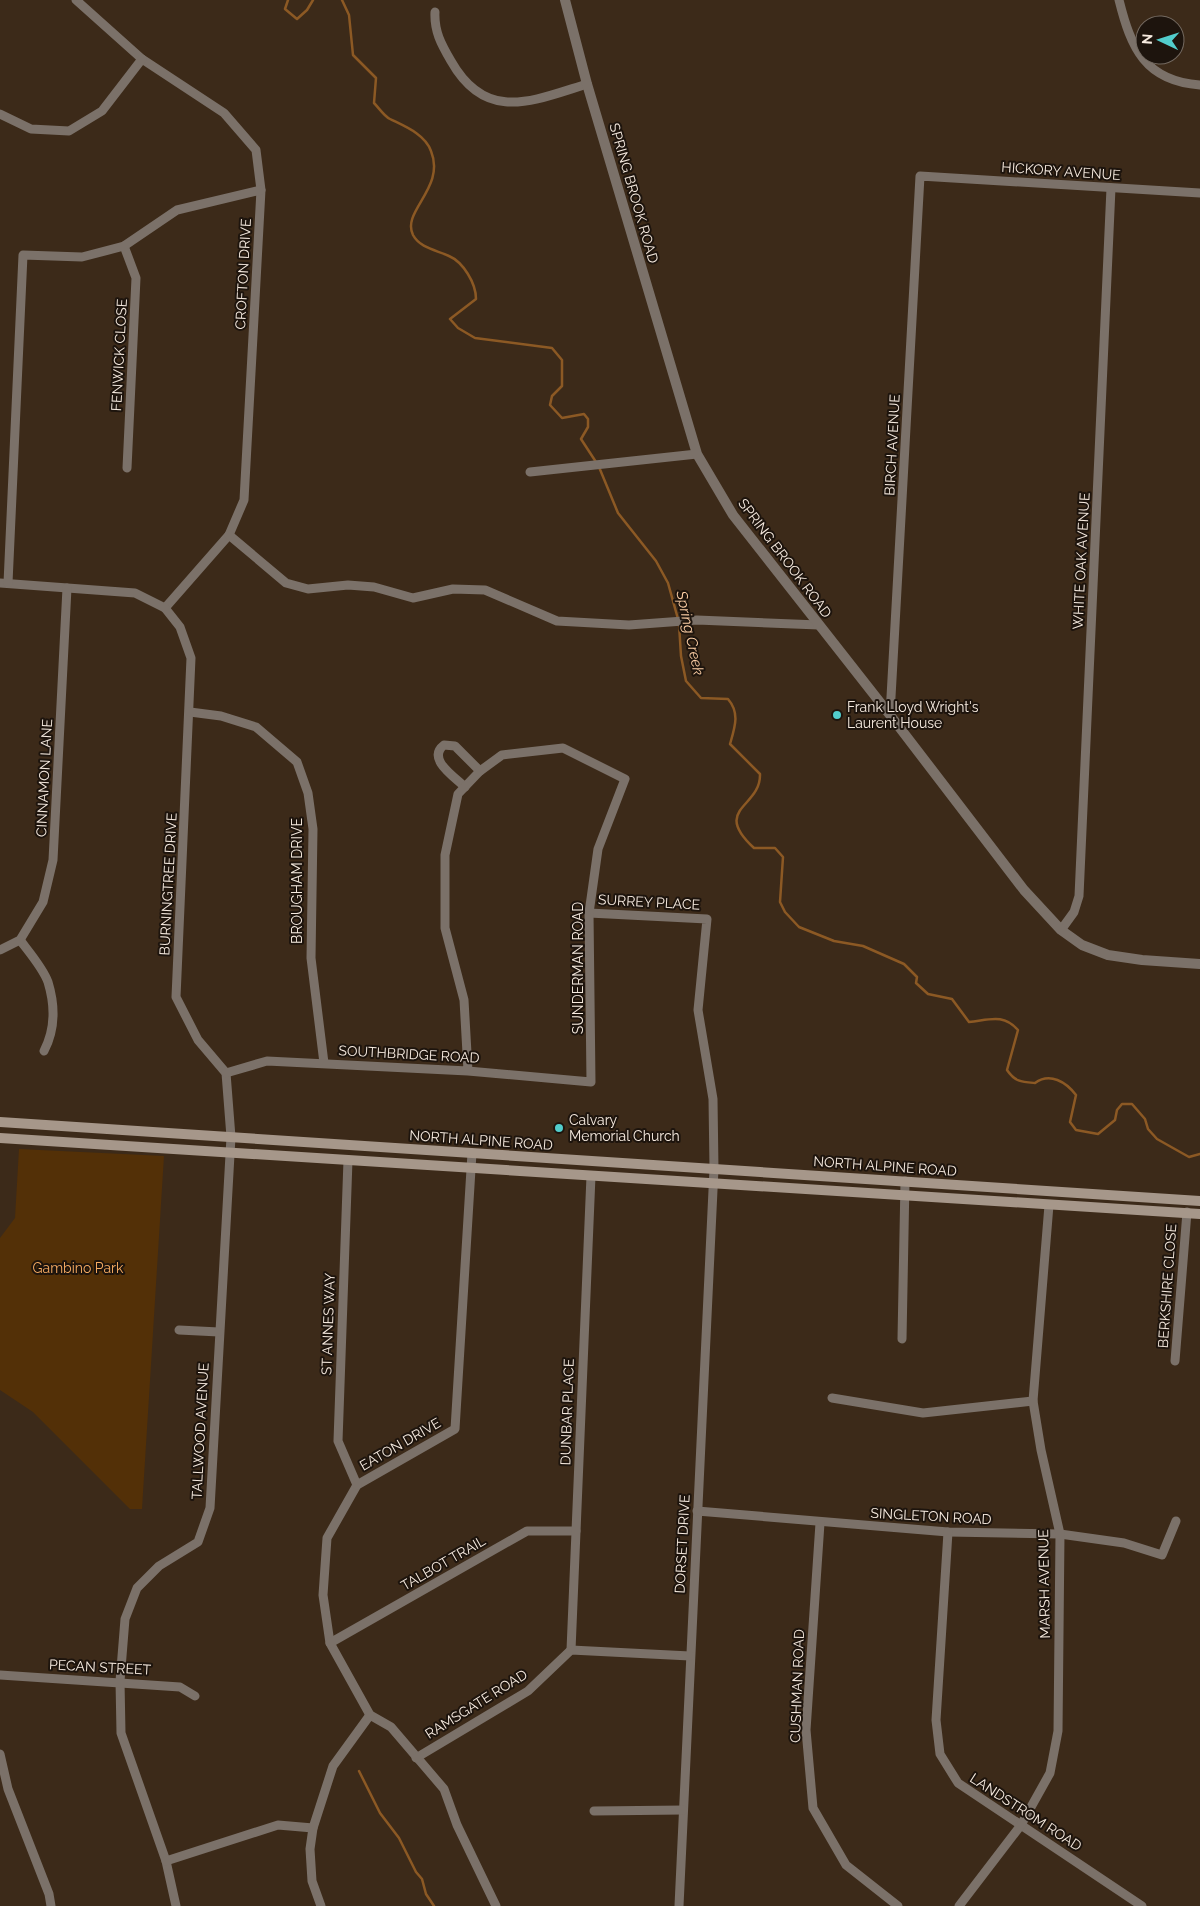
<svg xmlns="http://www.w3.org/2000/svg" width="1200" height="1906" font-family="Raleway,sans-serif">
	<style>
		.green { fill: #533007 }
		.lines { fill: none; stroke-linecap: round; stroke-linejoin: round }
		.stream { stroke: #8c5924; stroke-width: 2.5 }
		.minor { stroke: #7b7169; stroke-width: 9 }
		.tertiary { stroke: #7b7169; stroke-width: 10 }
		.secondary { stroke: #a6978a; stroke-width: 10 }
		.poi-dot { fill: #52cdcc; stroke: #1d140d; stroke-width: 2 }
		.labels { text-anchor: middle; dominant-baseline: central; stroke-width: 4; stroke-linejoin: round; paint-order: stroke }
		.street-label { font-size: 14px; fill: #f7ebe0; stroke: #1d140d }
		.poi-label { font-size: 14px; fill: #f7ebe0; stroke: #1d140d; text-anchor: start }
		.park-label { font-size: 14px; fill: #f7ac63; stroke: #1d140d }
		.water-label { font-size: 15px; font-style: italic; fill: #fbcda4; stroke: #1d140d }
	</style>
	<rect width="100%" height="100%" fill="#3c2a19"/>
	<path class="green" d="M 19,1149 L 164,1156 L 142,1509 L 130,1509 L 33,1412 L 0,1390 L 0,1238 L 15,1218 Z"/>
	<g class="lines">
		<g class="stream">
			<path d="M 288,0 L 285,9 L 297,19 L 307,10 L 313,0"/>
			<path d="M 342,0 L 349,15 L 353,55 L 376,78 L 374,103 C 379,108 384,116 390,119 C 404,126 425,134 431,151 C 446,188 401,211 413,235 C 420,248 436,250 449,256 C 463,262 476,283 476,299 L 450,319 L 458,328 L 475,338 L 552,348 L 562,360 L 562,386 L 552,396 L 550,405 L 562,418 L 584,414 L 588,419 L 588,427 L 581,439 L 596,462"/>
			<path d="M 599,467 L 618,513 L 656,561 L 668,583 L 678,619"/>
			<path d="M 679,624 L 681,656 L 686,681 L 701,698 L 728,699 C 740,713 735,727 730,744 L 760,774 C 761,808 711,808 754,848 L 775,848 L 783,857 L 780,902 L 785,912 L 799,927 L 834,941 L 863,946 L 904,964 L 917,977 L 916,983 L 928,994 L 952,999 L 969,1022 C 989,1020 1003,1013 1018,1030 L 1007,1070 C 1015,1082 1022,1082 1035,1083 C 1050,1072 1066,1082 1076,1095 L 1070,1122 L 1076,1130 L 1098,1134 L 1115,1120 L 1117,1110 L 1122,1104 L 1132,1104 L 1145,1119 L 1148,1129 L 1157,1139 L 1189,1157 L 1200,1154"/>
			<path d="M 359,1771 L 380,1813 L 399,1838 L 416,1872 L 422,1879 L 426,1894 L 434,1906"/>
		</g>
		<g class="minor">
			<path d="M 76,0 L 142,59 L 224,113 L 256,150 L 261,190 L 244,500 L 229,535 L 165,608"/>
			<path d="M 1119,0 C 1131,48 1145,81 1200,85"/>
			<path d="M 435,12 C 434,31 441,44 451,61 C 486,123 532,101 587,84"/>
			<path d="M 0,114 L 31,129 L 69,131 L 102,111 L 142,59"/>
			<path d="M 124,246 L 136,278 L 127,468"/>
			<path d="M 530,472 L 697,454"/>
			<path d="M 229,535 L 286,583 L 308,589 L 348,585 L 374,587 L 413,598 L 453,589 L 485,590 L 557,621 L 629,625 L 697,620 L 819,625"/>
			<path d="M 0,583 L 135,593 L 165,608 L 180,627 L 191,658 L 176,997 L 198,1040 L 226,1073 L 231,1137 L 210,1508 L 198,1542 L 159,1566 L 137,1588 L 125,1619 L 120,1681 L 121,1733 L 166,1861 L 176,1906"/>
			<path d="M 8,583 L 23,255 L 82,257 L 124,246 L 177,210 L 261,190"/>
			<path d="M 190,712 L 221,716 L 256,727 L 297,762 L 308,793 L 313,829 L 311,958 L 324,1063"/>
			<path d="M 890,715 L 920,176 L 1200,193"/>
			<path d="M 465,787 C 455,777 426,759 444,745 L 455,746 L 480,771"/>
			<path d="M 589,913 L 707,919 L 698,1010 L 713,1099 L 714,1169 L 679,1906"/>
			<path d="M 1061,930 L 1074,912 L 1079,896 L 1111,188"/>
			<path d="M 20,940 C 29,952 43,968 48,982 C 55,1005 55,1030 44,1051"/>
			<path d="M 0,950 L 20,940 L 43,902 L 53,860 L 67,588"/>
			<path d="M 226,1073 L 267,1061 L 468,1071 L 591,1082 L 589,913 L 598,849 L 625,779 L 563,748 L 502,755 L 480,771 L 458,794 L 445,855 L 445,928 L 464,1000 L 468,1071"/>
			<path d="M 472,1153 L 455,1429 L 357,1485 L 327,1538 L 323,1595 L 330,1643 L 370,1715 L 391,1727 L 444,1789 L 457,1825 L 496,1906"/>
			<path d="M 348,1160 L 338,1441 L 357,1485"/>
			<path d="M 179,1330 L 219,1332"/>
			<path d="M 902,1339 L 905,1181"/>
			<path d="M 1175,1361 L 1187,1212"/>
			<path d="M 832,1398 L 923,1413 L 1033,1401"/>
			<path d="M 697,1511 L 948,1532 L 1060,1534 L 1124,1543 L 1162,1555 L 1176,1521"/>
			<path d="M 820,1523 L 806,1730 L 813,1808 L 846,1865 L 898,1906"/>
			<path d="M 948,1532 L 936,1720 L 940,1754 L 958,1783 L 1142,1906"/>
			<path d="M 330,1643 L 527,1531 L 576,1531"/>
			<path d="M 571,1650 L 591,1176"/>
			<path d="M 0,1675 L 180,1687 L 195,1696"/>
			<path d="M 0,1754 L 8,1789 L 49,1894 L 51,1906"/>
			<path d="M 416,1758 L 528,1691 L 571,1650 L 690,1656"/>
			<path d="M 594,1811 L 683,1810"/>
			<path d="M 166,1861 L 278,1825 L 313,1828"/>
			<path d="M 321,1906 L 312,1881 L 310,1849 L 313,1828 L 333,1766 L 370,1715"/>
			<path d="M 959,1906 L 1021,1825 L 1050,1773 L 1058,1731 L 1060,1534 L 1041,1450 L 1033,1401 L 1049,1205"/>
		</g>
		<path class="tertiary" d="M 565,0 L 587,84 L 697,454 L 733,515 L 890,715 L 1024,890 L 1061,930 L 1082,945 L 1108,955 L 1142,960 L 1200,964"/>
		<g class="secondary">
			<path d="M 0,1122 L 1200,1201"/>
			<path d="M 0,1138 L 1200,1214"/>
		</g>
	</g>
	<g class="poi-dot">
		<circle cx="837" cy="715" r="5"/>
		<circle cx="559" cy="1128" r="5"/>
	</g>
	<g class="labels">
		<g class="street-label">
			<text transform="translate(1061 171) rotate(4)">HICKORY AVENUE</text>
			<text transform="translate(634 193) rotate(74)">SPRING BROOK ROAD</text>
			<text transform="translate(243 274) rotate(-87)">CROFTON DRIVE</text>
			<text transform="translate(119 355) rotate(-87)">FENWICK CLOSE</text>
			<text transform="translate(892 445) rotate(-87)">BIRCH AVENUE</text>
			<text transform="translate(785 558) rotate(53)">SPRING BROOK ROAD</text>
			<text transform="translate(1081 561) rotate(-87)">WHITE OAK AVENUE</text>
			<text transform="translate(44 778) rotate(-87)">CINNAMON LANE</text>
			<text transform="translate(297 881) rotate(-90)">BROUGHAM DRIVE</text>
			<text transform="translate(168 884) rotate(-87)">BURNINGTREE DRIVE</text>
			<text transform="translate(649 902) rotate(3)">SURREY PLACE</text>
			<text transform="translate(578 968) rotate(-90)">SUNDERMAN ROAD</text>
			<text transform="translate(409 1054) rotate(3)">SOUTHBRIDGE ROAD</text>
			<text transform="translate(481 1140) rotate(4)">NORTH ALPINE ROAD</text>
			<text transform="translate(885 1166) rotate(4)">NORTH ALPINE ROAD</text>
			<text transform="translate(1167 1286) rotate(-86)">BERKSHIRE CLOSE</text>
			<text transform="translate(328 1324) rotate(-88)">ST ANNES WAY</text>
			<text transform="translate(567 1412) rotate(-88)">DUNBAR PLACE</text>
			<text transform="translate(200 1431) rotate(-87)">TALLWOOD AVENUE</text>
			<text transform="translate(400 1444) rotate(-30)">EATON DRIVE</text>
			<text transform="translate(931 1516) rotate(3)">SINGLETON ROAD</text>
			<text transform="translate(682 1544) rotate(-87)">DORSET DRIVE</text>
			<text transform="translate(443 1563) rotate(-30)">TALBOT TRAIL</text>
			<text transform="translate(1044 1584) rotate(-91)">MARSH AVENUE</text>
			<text transform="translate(100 1667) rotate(3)">PECAN STREET</text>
			<text transform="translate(797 1686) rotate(-88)">CUSHMAN ROAD</text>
			<text transform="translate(476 1704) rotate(-32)">RAMSGATE ROAD</text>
			<text transform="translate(1026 1812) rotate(33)">LANDSTROM ROAD</text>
		</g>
		<g class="poi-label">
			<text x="847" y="707">Frank Lloyd Wright's<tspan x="847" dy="16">Laurent House</tspan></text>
			<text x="569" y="1120">Calvary<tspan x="569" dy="16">Memorial Church</tspan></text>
		</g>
		<g class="park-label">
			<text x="78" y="1268">Gambino Park</text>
		</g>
		<g class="water-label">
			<text transform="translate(690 633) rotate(78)">Spring Creek</text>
		</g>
	</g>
	<g transform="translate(1160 40) rotate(274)"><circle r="24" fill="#1d140d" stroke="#746a61"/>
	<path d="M0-4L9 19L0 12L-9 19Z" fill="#52cdcc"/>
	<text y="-8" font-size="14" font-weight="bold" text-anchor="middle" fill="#f7ebe0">N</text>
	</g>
</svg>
